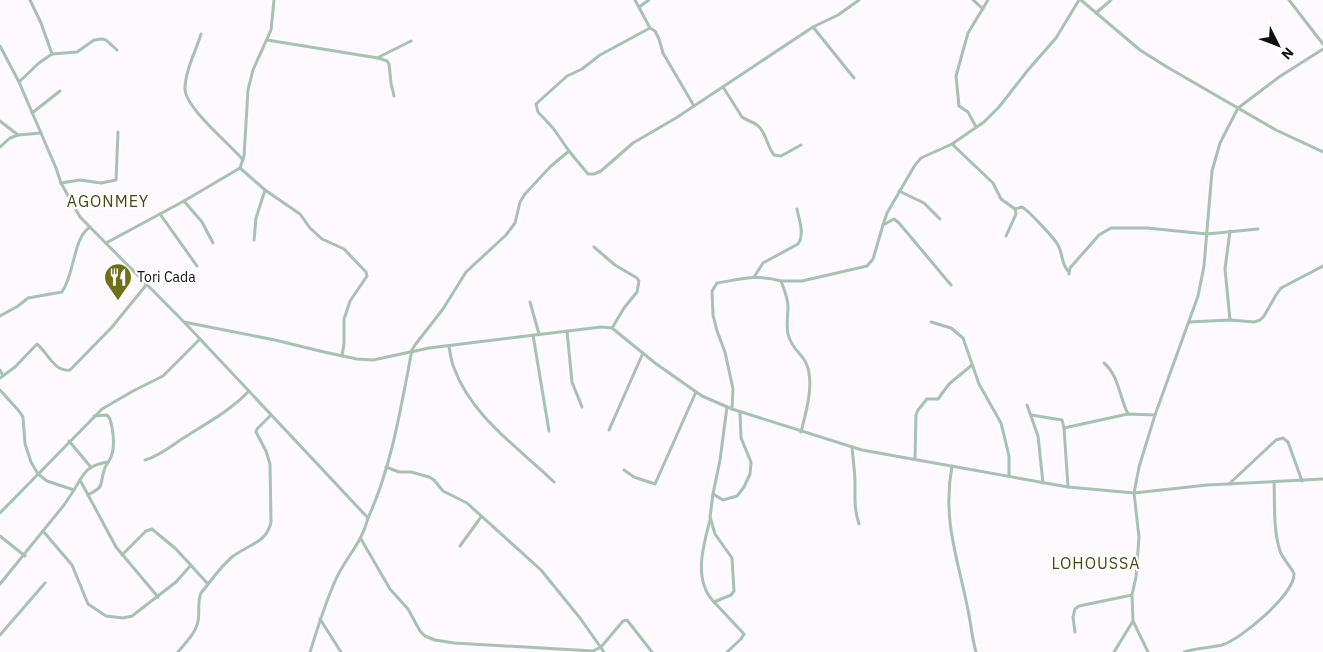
<svg xmlns="http://www.w3.org/2000/svg" width="1323" height="652" font-family="'IBM Plex Sans',sans-serif">
	<style>
		.lines { fill: none; stroke-linecap: round; stroke-linejoin: round }
		.minor { stroke: #a6c2b1; stroke-width: 3 }
		.labels { text-anchor: middle; dominant-baseline: central; stroke-width: 4.5; stroke-linejoin: round; paint-order: stroke }
		.poi-label { font-size: 14px; fill: #110d11; stroke: #fff; text-anchor: start }
		.quarter-label { font-size: 16px; letter-spacing: 1px; fill: #474a0d; stroke: #fff }
	</style>
	<rect width="100%" height="100%" fill="#fef8ff"/>
	<g class="lines">
		<g class="minor">
			<path d="M 30,0 L 41,23 L 52,54"/>
			<path d="M 635,0 L 650,28 L 655,31 L 659,39 L 663,53 L 694,106"/>
			<path d="M 973,0 L 983,9"/>
			<path d="M 1081,0 L 1140,50 L 1167,67 L 1276,130 L 1323,152"/>
			<path d="M 1289,0 L 1323,44"/>
			<path d="M 639,7 L 649,0"/>
			<path d="M 1096,13 L 1111,0"/>
			<path d="M 813,27 L 854,78"/>
			<path d="M 650,28 L 600,55 L 582,69 L 567,76 L 536,104 L 538,112 L 553,128 L 569,151 L 588,174 L 594,174 L 601,171 L 633,143 L 676,118 L 813,27 L 838,15 L 859,0"/>
			<path d="M 201,34 C 196,51 185,71 185,89 C 186,109 230,144 243,160"/>
			<path d="M 267,40 L 378,58 L 387,61 L 389,64 L 391,83 L 394,96"/>
			<path d="M 0,46 L 19,82 L 56,168 L 61,183 L 80,217 L 184,322 L 275,340 L 324,352 L 357,359 L 373,360 L 429,348 L 601,327 L 612,328 L 655,363 L 702,396 L 732,409 L 862,450 L 1068,487 L 1134,493 L 1207,485 L 1323,479"/>
			<path d="M 379,57 L 411,41"/>
			<path d="M 19,82 L 39,63 L 52,54 L 77,52 L 94,40 L 102,39 L 106,40 L 117,50"/>
			<path d="M 723,87 L 742,117 C 747,121 752,121 757,125 C 766,131 767,147 774,155 L 781,156 L 801,145"/>
			<path d="M 32,113 L 60,91"/>
			<path d="M 0,121 L 18,135 L 41,133"/>
			<path d="M 976,127 L 968,112 L 959,106 L 956,76 L 968,33 L 988,0"/>
			<path d="M 952,144 L 993,183 L 1001,199 L 1015,209 L 1016,214 L 1006,236"/>
			<path d="M 0,147 L 10,138 L 18,135"/>
			<path d="M 240,168 L 265,190 L 300,214 L 310,228 L 322,239 L 344,249 L 366,272 L 367,276 L 350,301 L 344,319 L 344,344 L 342,356"/>
			<path d="M 61,183 L 80,180 L 101,183 L 116,180 L 118,132"/>
			<path d="M 899,191 L 924,203 L 940,219"/>
			<path d="M 184,201 L 202,222 L 213,243"/>
			<path d="M 1015,209 L 1022,207 C 1029,211 1054,238 1058,245 C 1063,254 1061,263 1068,271"/>
			<path d="M 160,214 L 197,266"/>
			<path d="M 883,225 L 887,213 L 915,165 L 921,158 L 952,144 L 984,122 L 999,107 L 1028,70 L 1056,38 L 1079,0"/>
			<path d="M 1230,231 L 1225,269 L 1230,320"/>
			<path d="M 254,240 L 256,218 L 265,190"/>
			<path d="M 106,243 L 184,201 L 240,168 L 244,156 L 248,90 L 253,70 L 271,30 L 274,0"/>
			<path d="M 594,247 L 615,265 L 637,278 L 639,281 L 637,292 L 624,308 L 612,328"/>
			<path d="M 1069,274 L 1070,268 L 1099,235 L 1111,228 L 1147,228 L 1207,234 L 1258,229"/>
			<path d="M 754,277 L 763,263 L 798,244 C 805,234 799,220 797,209"/>
			<path d="M 781,281 L 802,281 L 867,266 L 873,259 L 883,225 L 894,219 L 899,223 L 951,285"/>
			<path d="M 530,302 L 539,334"/>
			<path d="M 0,316 L 18,306 L 28,298 L 62,292 C 75,273 73,238 90,227"/>
			<path d="M 931,322 L 951,328 L 963,338 L 979,384 L 1001,423 L 1009,456 L 1009,476"/>
			<path d="M 1189,322 L 1230,320 L 1254,322 L 1260,320 L 1264,316 L 1276,295 L 1281,288 L 1323,266"/>
			<path d="M 185,323 L 368,518 C 362,543 346,557 336,579 C 325,603 318,627 310,652"/>
			<path d="M 567,331 L 572,382 L 582,407"/>
			<path d="M 533,335 L 549,431"/>
			<path d="M 449,346 C 450,353 451,361 454,368 C 472,417 518,447 554,482"/>
			<path d="M 1104,363 C 1119,376 1119,396 1128,414"/>
			<path d="M 0,370 L 3,376"/>
			<path d="M 0,378 L 15,367 L 37,344 C 48,353 54,372 70,370 L 112,327 L 147,284"/>
			<path d="M 0,390 L 19,411 L 23,417 L 25,444 L 31,462 L 38,474 L 47,481 L 74,490 L 64,505 L 0,584"/>
			<path d="M 1027,405 L 1038,436 L 1043,483"/>
			<path d="M 727,407 L 720,460 L 713,494 L 710,517 L 715,534 L 732,558 L 734,591 L 731,595 L 714,602 L 744,634 L 741,639 L 727,652"/>
			<path d="M 732,409 L 733,389 L 725,352 L 717,331 L 713,315 L 712,291 L 717,283 C 742,279 756,274 781,281 C 784,289 788,298 788,307 C 788,317 786,324 788,334 C 792,350 801,352 806,363 C 815,382 806,413 801,432"/>
			<path d="M 1031,415 L 1062,420 L 1064,428"/>
			<path d="M 609,430 L 643,353"/>
			<path d="M 69,441 L 90,466"/>
			<path d="M 852,447 C 853,459 855,472 855,484 C 855,498 854,509 859,524"/>
			<path d="M 915,459 L 916,415 L 918,410 L 927,399 L 938,399 L 949,384 L 972,365"/>
			<path d="M 145,460 C 160,456 172,445 185,437 C 207,423 231,410 249,391"/>
			<path d="M 952,466 C 942,520 958,559 968,610 C 971,624 972,639 976,652"/>
			<path d="M 386,467 L 399,472 L 411,472 L 429,477 L 434,480 L 443,491 L 467,503 L 541,570 L 580,618 L 604,652"/>
			<path d="M 624,470 L 634,477 L 655,484 L 696,392"/>
			<path d="M 80,480 L 116,547 L 158,597"/>
			<path d="M 1229,484 L 1276,440 L 1283,438 L 1288,442 L 1302,481"/>
			<path d="M 1068,487 L 1064,428 L 1128,414 L 1155,415"/>
			<path d="M 74,490 C 84,473 87,465 108,462"/>
			<path d="M 713,494 L 723,500 L 737,496 L 744,487 L 750,474 L 751,462 L 741,438 L 740,412"/>
			<path d="M 88,495 C 105,486 99,487 104,471 C 105,465 111,460 112,454 C 115,444 113,429 110,419 L 107,415 L 94,416"/>
			<path d="M 0,513 L 102,409 L 133,391 L 163,376 L 200,339"/>
			<path d="M 368,518 C 392,466 401,406 412,350 L 415,345 L 443,309 L 466,272 L 506,235 L 515,223 L 520,202 L 525,194 L 551,166 L 569,151"/>
			<path d="M 710,520 C 703,547 693,580 714,602"/>
			<path d="M 43,531 L 72,565 L 88,604 L 106,616 L 123,618 L 132,616 L 176,582 L 191,565"/>
			<path d="M 0,536 L 25,556"/>
			<path d="M 361,539 L 390,589 L 408,609 L 420,631 L 425,636 L 435,640 L 454,643 L 593,651 L 601,647 L 623,621 L 627,620 L 652,652"/>
			<path d="M 460,546 L 481,517"/>
			<path d="M 122,555 L 146,531 L 152,529 L 176,549 L 208,584"/>
			<path d="M 320,619 L 341,652"/>
			<path d="M 1075,632 L 1073,617 L 1075,609 L 1079,606 L 1132,595"/>
			<path d="M 0,635 L 45,583"/>
			<path d="M 178,652 C 185,643 196,633 198,621 C 200,612 197,602 201,593 C 211,581 220,567 232,557 C 247,545 267,543 271,522 L 270,464 L 266,451 L 256,432 L 257,429 L 271,415"/>
			<path d="M 1114,652 L 1133,621"/>
			<path d="M 1148,652 L 1133,621 L 1132,595 L 1136,577 L 1139,537 L 1134,493 L 1139,467 L 1155,415 L 1198,296 L 1204,266 L 1212,171 L 1220,143 L 1238,108 L 1279,77 L 1323,49"/>
			<path d="M 1184,652 C 1196,648 1209,648 1222,645 C 1240,640 1295,594 1294,574 C 1293,569 1282,558 1280,551 C 1273,529 1275,505 1274,482"/>
		</g>
	</g>
	<defs>
		<g id="restaurant-pin" transform="scale(1.4375)"><path d="M0 17L-7.5 6A9.5 9.5 0 1 1 7.5 6Z" fill="#6d7117" stroke="#fff"/><path d="M-5-6h1v4h1v-4h1v4h1v-4h1v5L-1.5 .5V6h-2V.5L-5-1ZM5-6V6H3V1.5H1.5Q1.5-4 5-6Z" fill="#fff"/></g>
	</defs>
	<g fill-rule="evenodd">
		<use href="#restaurant-pin" x="118" y="277"/>
	</g>
	<g class="labels">
		<g class="poi-label">
			<text x="137" y="277">Tori Cada</text>
		</g>
		<g class="quarter-label">
			<text x="108" y="201">AGONMEY</text>
			<text x="1096" y="563">LOHOUSSA</text>
		</g>
	</g>
	<g transform="translate(1278 45) rotate(132)" stroke="#ffffff" stroke-width="4" paint-order="stroke">
	<path d="M0-4L9 19L0 12L-9 19Z" fill="#110d11"/>
	<text y="-8" font-size="14" font-weight="bold" text-anchor="middle" fill="#110d11">N</text>
	</g>
</svg>
